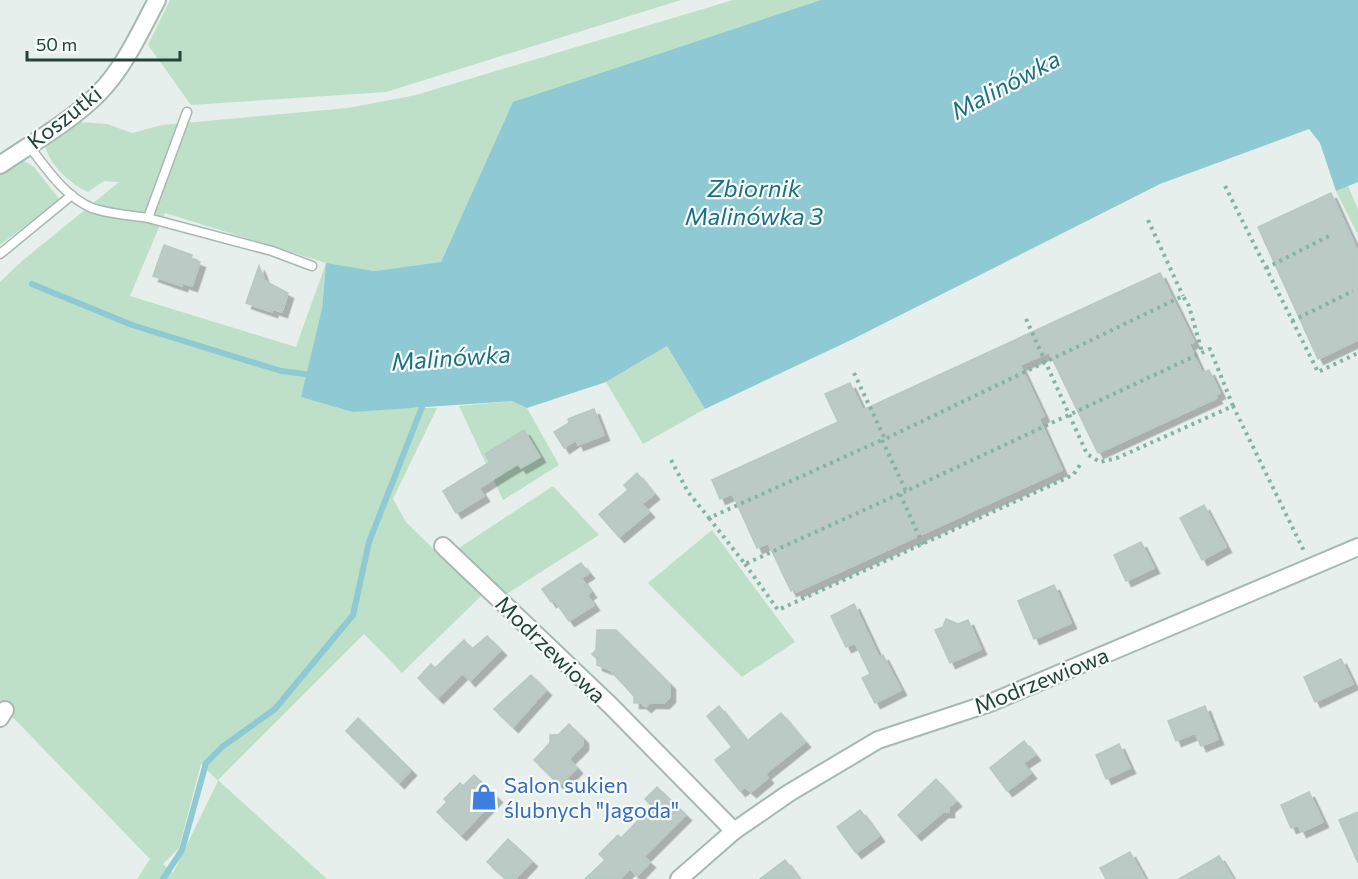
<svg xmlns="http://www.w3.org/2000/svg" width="1358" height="879" font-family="Commissioner,sans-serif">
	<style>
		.green { fill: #bfe0c8; fill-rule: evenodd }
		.water { fill: #8ec9d4 }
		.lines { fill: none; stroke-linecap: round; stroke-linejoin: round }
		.stream { stroke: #8ec9d4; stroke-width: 6 }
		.building { fill: #bbcac4; stroke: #b8c9c2; stroke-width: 1.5; filter: url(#shadow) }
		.service-casing { stroke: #a8b8b2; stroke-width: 11 }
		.minor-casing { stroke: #a8b8b2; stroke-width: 20 }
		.path { stroke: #86b3a5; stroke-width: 4; stroke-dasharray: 3 4.5; stroke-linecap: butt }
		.service { stroke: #fff; stroke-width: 8 }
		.minor { stroke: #fff; stroke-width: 16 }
		.labels { text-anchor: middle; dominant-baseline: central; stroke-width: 4.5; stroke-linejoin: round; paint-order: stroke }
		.street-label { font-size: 22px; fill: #24423a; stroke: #f7fbf9 }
		.shop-label { font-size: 22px; fill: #366cbe; stroke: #f7fbf9; text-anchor: start }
		.water-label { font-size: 24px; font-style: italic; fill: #1c6f80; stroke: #f7fbf9 }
	</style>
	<defs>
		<filter id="shadow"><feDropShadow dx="5.5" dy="5.5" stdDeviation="0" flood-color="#0004"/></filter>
	</defs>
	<rect width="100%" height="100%" fill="#e6efeb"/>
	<g class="green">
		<path d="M 170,0 L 681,0 L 386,92 L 191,105 L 148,45 Z"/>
		<path d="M 733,0 L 821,0 L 514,102 L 441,262 L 374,271 L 326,264 L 322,309 L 404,408 L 437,408 L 393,499 L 406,522 L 481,596 L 402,673 L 364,634 L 218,780 L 327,879 L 137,879 L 150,859 L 0,704 L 0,282 L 22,261 L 119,182 L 104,181 L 88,192 C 70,184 48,164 45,144 L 79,122 L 107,124 L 132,133 L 162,125 L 348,108 L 416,95 ZM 165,213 L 326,263 L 296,347 L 130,296 ZM 201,764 L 218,781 L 173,873 L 163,864 L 179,848 Z"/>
		<path d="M 21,159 L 34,167 L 60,200 L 0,245 L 0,174 Z"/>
		<path d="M 1348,186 L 1358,209 L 1358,235 L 1336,191 Z"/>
		<path d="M 667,346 L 705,409 L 643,444 L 606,382 Z"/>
		<path d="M 513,401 L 527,408 L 559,465 L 503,500 L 459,406 Z"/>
		<path d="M 553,486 L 599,535 L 505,595 L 459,548 Z"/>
		<path d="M 712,530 L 795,642 L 742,677 L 648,583 Z"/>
	</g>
	<path class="water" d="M 821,0 L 1358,0 L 1358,182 L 1336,191 L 1320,143 L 1309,129 L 1160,184 L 853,339 L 705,409 L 667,346 L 606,382 L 527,408 L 512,401 L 353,412 L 301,397 L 322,309 L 326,263 L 374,271 L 441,262 L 513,102 Z"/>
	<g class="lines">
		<g class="stream">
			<path d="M 32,284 L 132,325 L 281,371 L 313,375"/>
			<path d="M 163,879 L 182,850 L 206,763 L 222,747 L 275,709 L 353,615 L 369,542 L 424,402"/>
		</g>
	</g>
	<g class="building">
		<path d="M 1331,193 L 1358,252 L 1358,340 L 1318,359 L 1258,227 Z"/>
		<path d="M 164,245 L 192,255 L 191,259 L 200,262 L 192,286 L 183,283 L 182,286 L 153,276 Z"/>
		<path d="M 259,266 L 265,281 L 288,293 L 282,312 L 273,309 L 272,312 L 246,303 Z"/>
		<path d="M 1160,273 L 1194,342 L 1189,344 L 1202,373 L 1209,370 L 1220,393 L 1215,395 L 1217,398 L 1098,453 L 1049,352 L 1020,365 L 1044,416 L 1039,419 L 1062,470 L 796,592 L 795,589 L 791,591 L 768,543 L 757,548 L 734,497 L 731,494 L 720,499 L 712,480 L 838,422 L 825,394 L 850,383 L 863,410 Z"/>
		<path d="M 594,409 L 604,435 L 578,445 L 576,440 L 564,448 L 554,432 L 569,423 L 568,419 Z"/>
		<path d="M 524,430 L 540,457 L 521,468 L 518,464 L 479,488 L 484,496 L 456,513 L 443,491 L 490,462 L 485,454 Z"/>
		<path d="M 637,473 L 654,494 L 642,504 L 649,512 L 619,537 L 599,514 L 628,490 L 624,485 Z"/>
		<path d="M 1204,505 L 1226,547 L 1202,560 L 1180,518 Z"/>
		<path d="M 1141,542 L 1154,568 L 1126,581 L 1114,555 Z"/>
		<path d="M 581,563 L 589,573 L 581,578 L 591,592 L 587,595 L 594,605 L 569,621 L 554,600 L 551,602 L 542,589 Z"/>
		<path d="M 1054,585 L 1071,623 L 1034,639 L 1018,601 Z"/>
		<path d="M 854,604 L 879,657 L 883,655 L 901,690 L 875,703 L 862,678 L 870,674 L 855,643 L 846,647 L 831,616 Z"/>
		<path d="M 946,619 L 958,624 L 968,620 L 981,649 L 950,663 L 935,630 L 943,627 Z"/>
		<path d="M 597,630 L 616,630 L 670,684 L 670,697 L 664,703 L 650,703 L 646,707 L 641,703 L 634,703 L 634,696 L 610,670 L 597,665 L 597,659 L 592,654 L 596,650 Z"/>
		<path d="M 487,636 L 501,650 L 470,681 L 463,673 L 438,698 L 418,678 L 431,664 L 435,668 L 464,640 L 472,649 Z"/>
		<path d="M 1341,659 L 1353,684 L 1315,702 L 1304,677 Z"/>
		<path d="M 531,675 L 546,690 L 513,727 L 494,709 Z"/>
		<path d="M 719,706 L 747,741 L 781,713 L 805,742 L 765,774 L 768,778 L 751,792 L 745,787 L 740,791 L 715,760 L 732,747 L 707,716 Z"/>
		<path d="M 1205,706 L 1218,739 L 1201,746 L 1195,733 L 1176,741 L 1168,721 Z"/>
		<path d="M 358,718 L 411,770 L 399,783 L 346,731 Z"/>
		<path d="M 569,724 L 583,738 L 583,745 L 569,759 L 577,768 L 560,785 L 534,760 L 550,743 L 550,735 L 558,735 Z"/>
		<path d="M 1024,741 L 1035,755 L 1023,763 L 1031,773 L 1007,791 L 990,768 Z"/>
		<path d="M 1119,744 L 1130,768 L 1106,779 L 1096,755 Z"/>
		<path d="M 474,775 L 497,797 L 461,835 L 437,812 L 447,802 L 444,799 L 460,783 L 463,786 Z"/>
		<path d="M 936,779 L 956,801 L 949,807 L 949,812 L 943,812 L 916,835 L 898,815 Z"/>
		<path d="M 657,787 L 686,815 L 644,857 L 650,862 L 637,876 L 630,869 L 620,879 L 585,879 L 605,860 L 599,854 L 618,835 L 621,838 L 652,806 L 645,799 Z"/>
		<path d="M 1309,792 L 1323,822 L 1301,832 L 1298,825 L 1291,828 L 1281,805 Z"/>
		<path d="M 860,810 L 879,836 L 856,853 L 837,827 Z"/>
		<path d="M 1358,812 L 1358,863 L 1339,820 Z"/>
		<path d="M 508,839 L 532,861 L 515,879 L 506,879 L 487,862 Z"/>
		<path d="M 1130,852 L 1145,879 L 1106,879 L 1100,868 Z"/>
		<path d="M 1219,856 L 1233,879 L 1179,879 Z"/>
		<path d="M 785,860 L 799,879 L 760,879 Z"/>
	</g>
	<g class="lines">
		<g class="service-casing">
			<g id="service">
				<path d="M 187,112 L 148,218 L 272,251 L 312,266"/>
				<path d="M 29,146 C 46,168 65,197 92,208 C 109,214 130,215 148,218"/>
				<path d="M 0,254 L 72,195"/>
			</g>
		</g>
		<g class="minor-casing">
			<g id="minor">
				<path d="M 0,165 C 32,143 70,122 98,94 C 124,68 140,32 157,0"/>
				<path d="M 443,546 L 610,705 L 734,831"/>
				<path d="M 0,718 L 5,710"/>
				<path d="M 679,879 L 734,831 L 789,793 L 878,740 L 990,703 L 1358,547"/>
			</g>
		</g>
		<g class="path">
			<path d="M 1225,186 L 1318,372 L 1358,353"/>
			<path d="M 1148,220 L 1183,296"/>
			<path d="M 1266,268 L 1329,236"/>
			<path d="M 1026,319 L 1087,454 L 1100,462 L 1117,458 L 1233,406 L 1304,551"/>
			<path d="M 1292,321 L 1353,291"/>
			<path d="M 854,373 L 885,439 L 1183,296 L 1189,306 L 1202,352"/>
			<path d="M 882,440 L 906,491 L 1210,349 L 1233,406"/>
			<path d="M 671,460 L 688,492 L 709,518 L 884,439"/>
			<path d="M 900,494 L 923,545"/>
			<path d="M 709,518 L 745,564 L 906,491"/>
			<path d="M 745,564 L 778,610 L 1073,475 L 1080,465"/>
		</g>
		<use href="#service" class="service"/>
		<use href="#minor" class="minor"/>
	</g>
	<defs>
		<g id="shop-bare" transform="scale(2.07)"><path d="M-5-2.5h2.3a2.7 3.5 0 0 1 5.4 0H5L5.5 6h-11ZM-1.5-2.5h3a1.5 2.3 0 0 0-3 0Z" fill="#3f7fe0" stroke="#f7fbf9" stroke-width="2.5" paint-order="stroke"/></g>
	</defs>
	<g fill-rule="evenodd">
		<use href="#shop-bare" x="484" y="797"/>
	</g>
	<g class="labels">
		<g class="street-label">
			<text transform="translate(64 117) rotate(-38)">Koszutki</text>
			<text transform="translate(551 649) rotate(44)">Modrzewiowa</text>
			<text transform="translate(1041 680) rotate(-22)">Modrzewiowa</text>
		</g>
		<g class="shop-label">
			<text x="504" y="784">Salon sukien<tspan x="504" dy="25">ślubnych "Jagoda"</tspan></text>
		</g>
		<g class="water-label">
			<text transform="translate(1005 84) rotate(-28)">Malinówka</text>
			<text x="754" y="187">Zbiornik<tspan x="754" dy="28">Malinówka 3</tspan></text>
			<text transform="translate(451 357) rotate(-4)">Malinówka</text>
		</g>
	</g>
	<path d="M27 51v9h153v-9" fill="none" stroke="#24423a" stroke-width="3"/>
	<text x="36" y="51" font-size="18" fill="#24423a" stroke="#f7fbf9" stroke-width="4.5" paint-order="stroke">50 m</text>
</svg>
